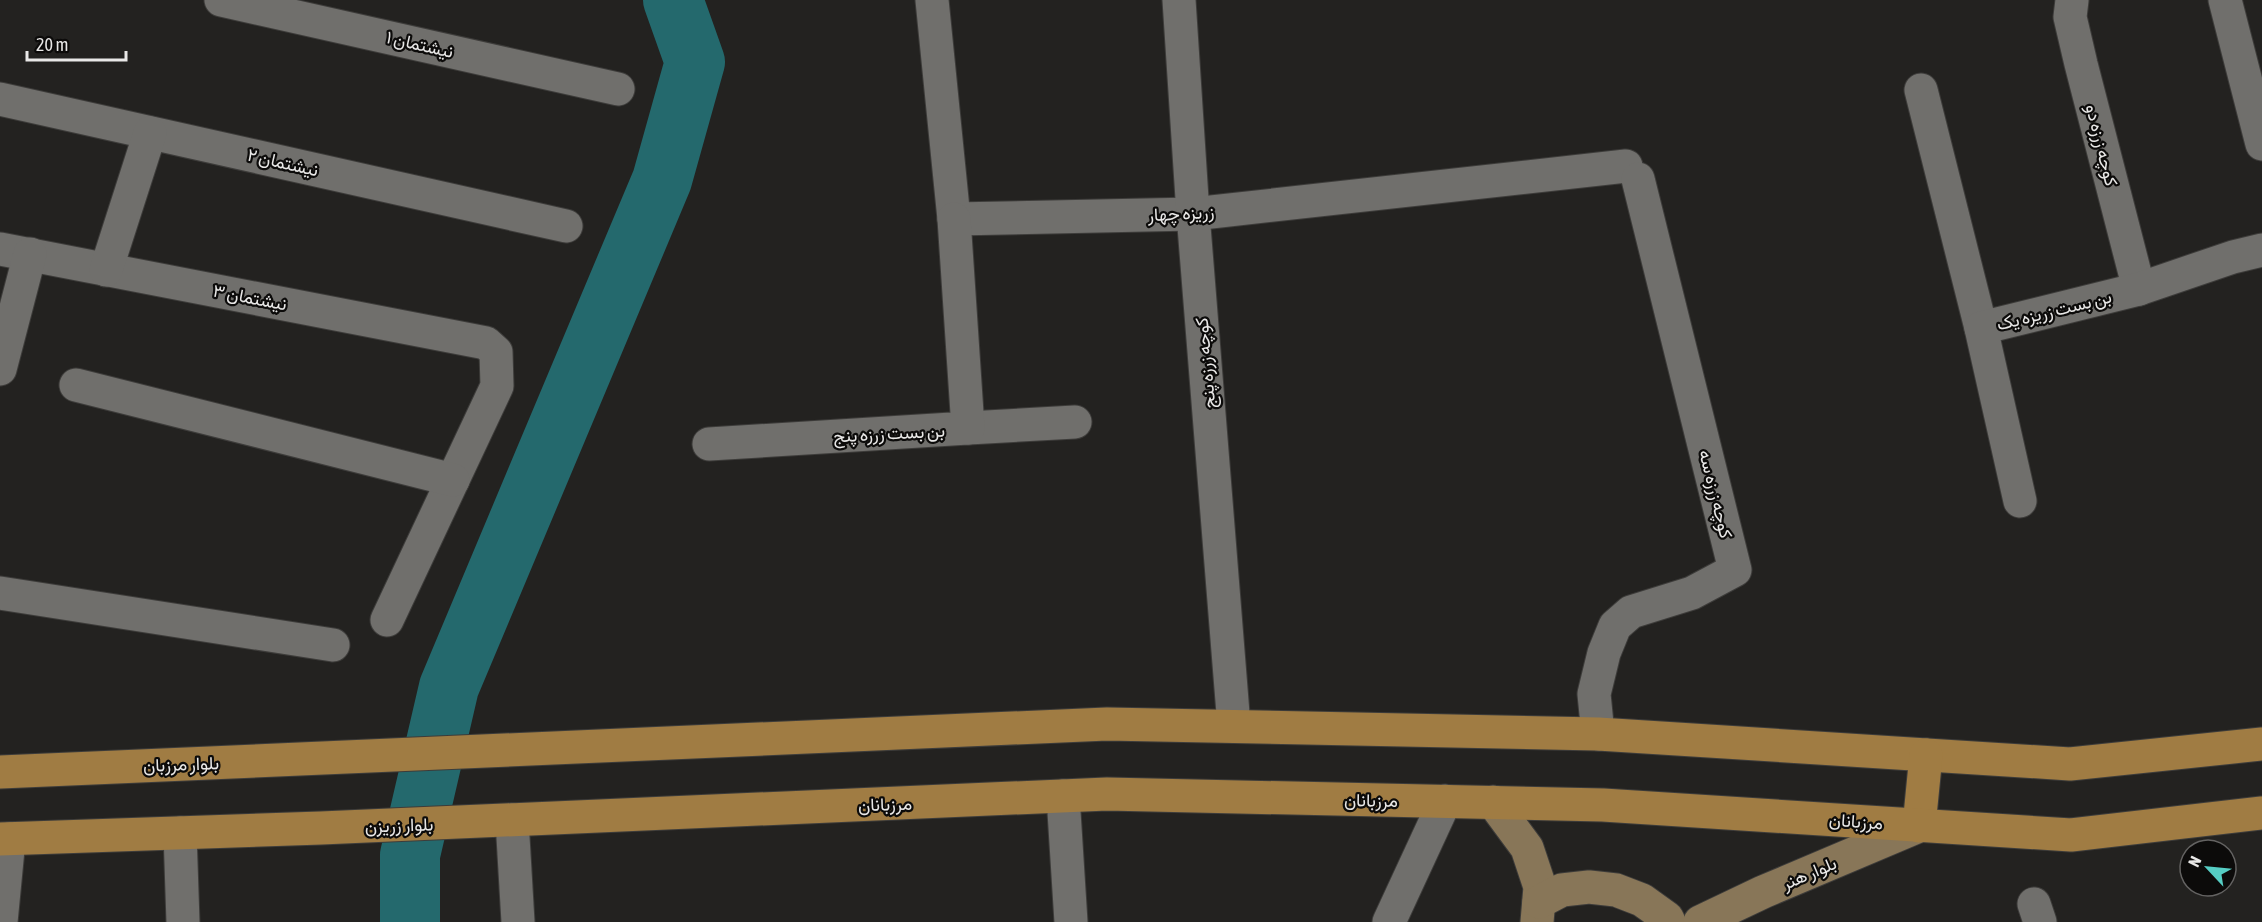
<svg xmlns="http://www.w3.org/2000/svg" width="2262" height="922" font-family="'Asap Condensed',Vazirmatn,sans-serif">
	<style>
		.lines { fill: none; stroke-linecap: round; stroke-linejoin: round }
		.river { stroke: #24696d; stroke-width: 60 }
		.street-casing { stroke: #3d3c3a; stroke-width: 35 }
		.secondary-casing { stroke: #3d3c3a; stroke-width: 35 }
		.primary-casing { stroke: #3d3c3a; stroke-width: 35 }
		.street { stroke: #706f6c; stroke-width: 33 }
		.secondary { stroke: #887658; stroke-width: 33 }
		.primary { stroke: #a07c43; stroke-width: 33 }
		.labels { text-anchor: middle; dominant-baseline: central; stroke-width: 4.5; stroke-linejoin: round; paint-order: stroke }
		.street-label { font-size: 18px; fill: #e9e8e7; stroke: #0c0b0a }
	</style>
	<rect width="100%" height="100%" fill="#232220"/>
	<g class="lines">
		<path class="river" d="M 410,922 L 410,855 L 449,687 L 662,180 L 695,62 L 673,0"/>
		<g class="street-casing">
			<g id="street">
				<path d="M 221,0 L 618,89"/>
				<path d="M 932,0 L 954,219 L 1193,214 L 1626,166"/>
				<path d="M 1179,0 L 1193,214 L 1234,726"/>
				<path d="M 2072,0 L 2070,17 L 2081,64 L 2139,289"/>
				<path d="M 2225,0 L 2262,144"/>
				<path d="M 1921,90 L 1981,328"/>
				<path d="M 0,99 L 566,226"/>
				<path d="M 0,249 L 486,343 L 496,352 L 497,386 L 387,620"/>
				<path d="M 106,270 L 150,133"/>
				<path d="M 0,369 L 30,254"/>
				<path d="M 76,385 L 453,480"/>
				<path d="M 968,428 L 1075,422"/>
				<path d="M 709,444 L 968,428 L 954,219"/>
				<path d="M 2020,501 L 1981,328 L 2139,289 L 2233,257 L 2262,250"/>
				<path d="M 0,593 L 333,645"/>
				<path d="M 1598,734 L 1594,694 L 1604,653 L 1615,626 L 1631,612 L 1692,593 L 1735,570 L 1638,179"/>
				<path d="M 1063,796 L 1071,922"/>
				<path d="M 512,820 L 518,922"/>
				<path d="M 180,833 L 183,922"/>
				<path d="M 2034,904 L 2040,922"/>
				<path d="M 1,922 L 9,839"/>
				<path d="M 1389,922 L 1445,801"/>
			</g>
		</g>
		<g class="secondary-casing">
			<g id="secondary">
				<path d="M 1493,802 L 1527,848 L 1540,887 L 1537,922"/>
				<path d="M 1539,902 L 1562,890 L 1589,887 L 1616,890 L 1642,900 L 1667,918 L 1669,922"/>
				<path d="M 1700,922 L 1763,892 L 1919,826"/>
			</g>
		</g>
		<g class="primary-casing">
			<g id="primary">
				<path d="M 0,772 L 1107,724 L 1598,734 L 2070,764 L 2262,744"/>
				<path d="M 1919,826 L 1926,755"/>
				<path d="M 0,839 L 321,828 L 1107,794 L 1603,805 L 2071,835 L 2262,813"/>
			</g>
		</g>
		<use href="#street" class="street"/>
		<use href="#secondary" class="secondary"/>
		<use href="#primary" class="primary"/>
	</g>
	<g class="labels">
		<g class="street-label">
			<text transform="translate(420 44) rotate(13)">نيشتمان ۱</text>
			<text transform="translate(2102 145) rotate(76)">کوچه زرزه دو</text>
			<text transform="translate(283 162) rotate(13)">نيشتمان ۲</text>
			<text transform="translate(1181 213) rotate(-3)">زریزه چهار</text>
			<text transform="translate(250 297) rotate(11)">نيشتمان ۳</text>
			<text transform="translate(2054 310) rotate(-14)">بن بست زریزه یک</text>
			<text transform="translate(1205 363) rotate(-95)">کوچه زرزه پنج</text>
			<text transform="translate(889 433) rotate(-3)">بن بست زرزه پنج</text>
			<text transform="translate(1716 494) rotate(76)">کوچه زرزه سه</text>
			<text transform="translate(181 764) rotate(-2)">بلوار مرزبان</text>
			<text transform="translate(1371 800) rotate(1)">مرزبانان</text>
			<text transform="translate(885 804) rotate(-2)">مرزبانان</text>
			<text transform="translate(1856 821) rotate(4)">مرزبانان</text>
			<text transform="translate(399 825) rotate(-2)">بلوار زریزن</text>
			<text transform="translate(1809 873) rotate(-23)">بلوار هنر</text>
		</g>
	</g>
	<g transform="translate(2208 868) rotate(296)"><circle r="28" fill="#0c0b0a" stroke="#646362" stroke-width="1.5"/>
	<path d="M0-4.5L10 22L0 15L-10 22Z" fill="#56cec4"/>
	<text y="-9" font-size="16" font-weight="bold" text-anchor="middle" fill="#e9e8e7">N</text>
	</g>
	<path d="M27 51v9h99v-9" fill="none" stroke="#e9e8e7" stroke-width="3"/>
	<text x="36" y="51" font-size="18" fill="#e9e8e7" stroke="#0c0b0a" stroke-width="4.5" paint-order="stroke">20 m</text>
</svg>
